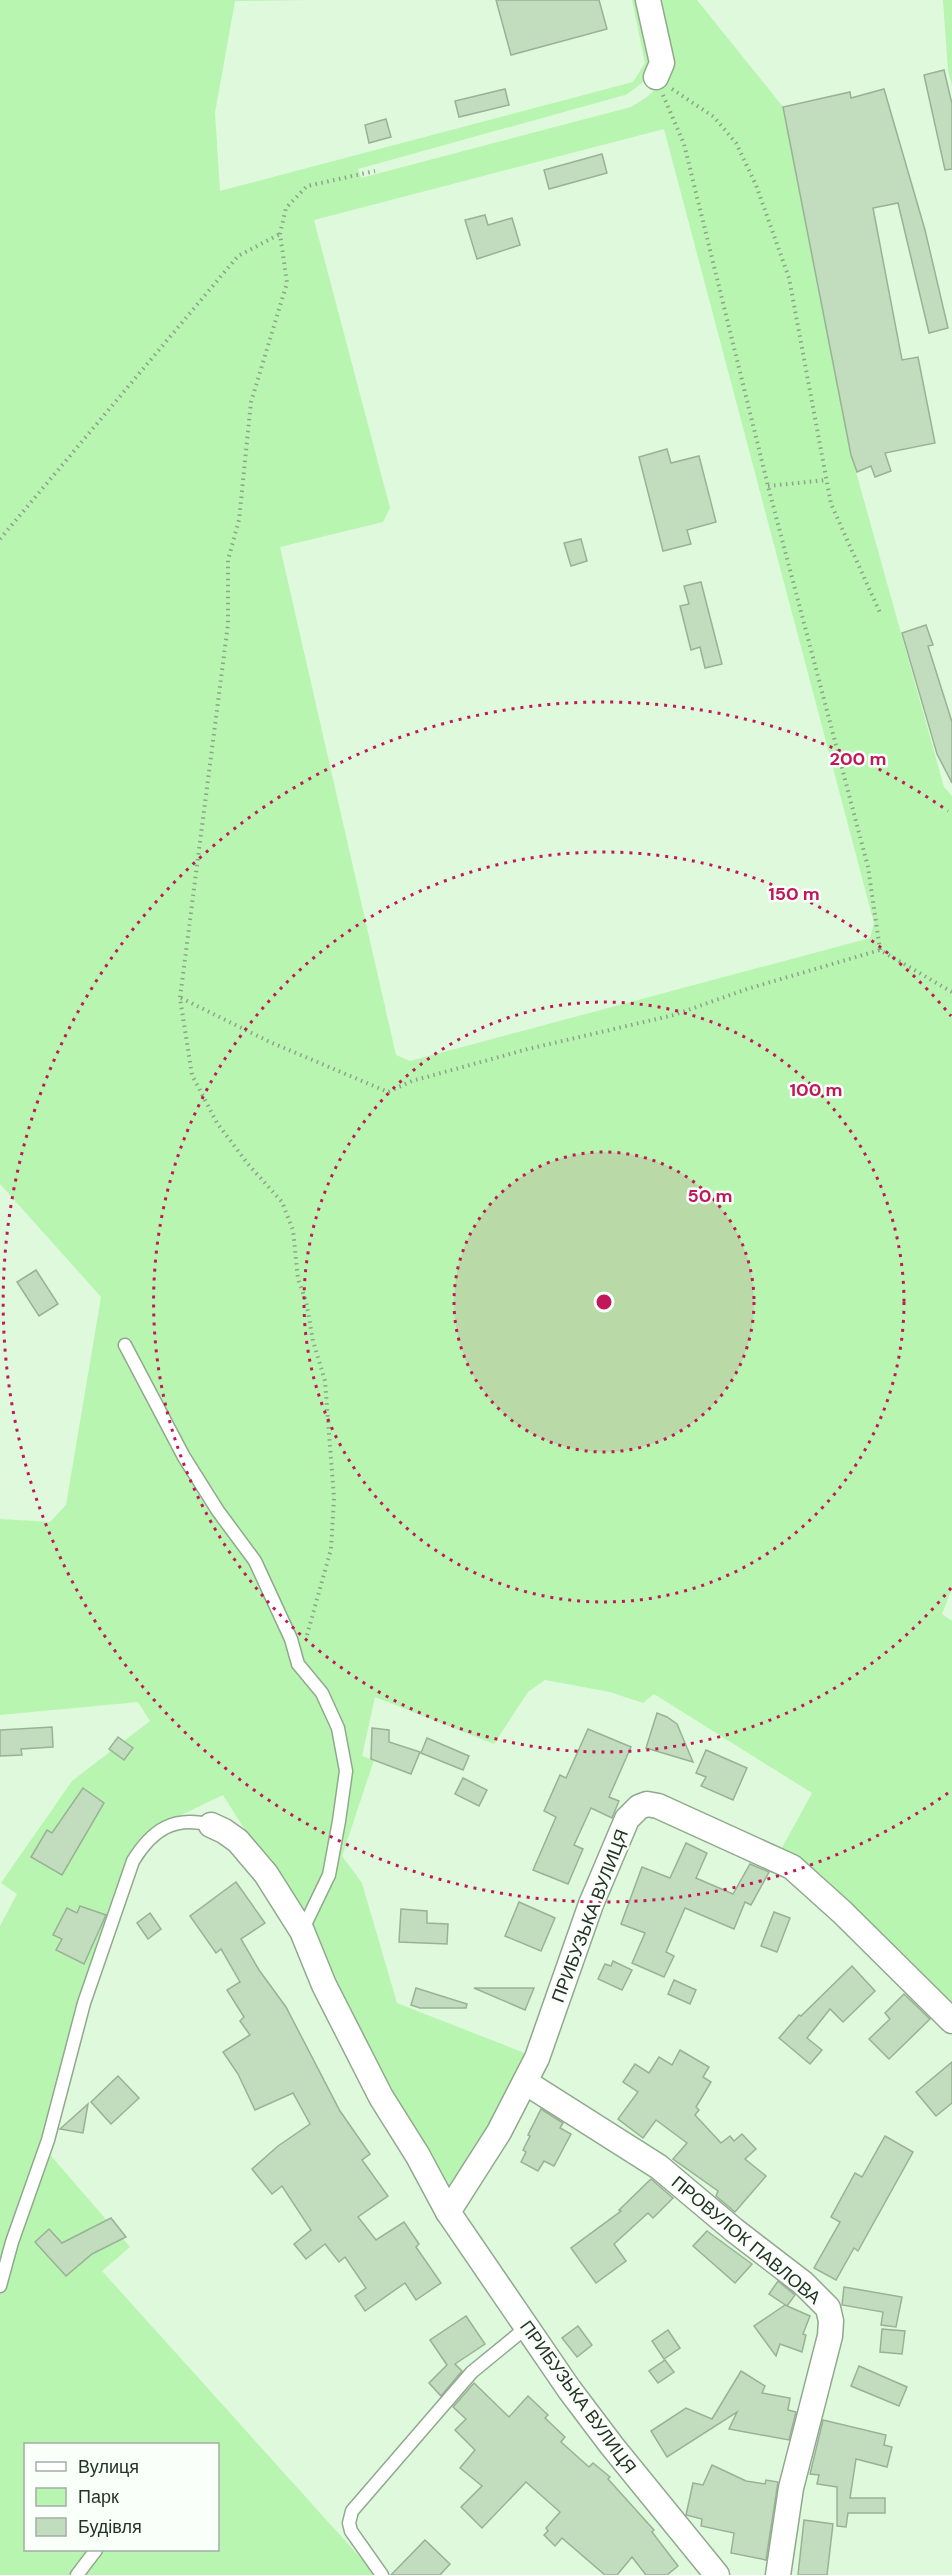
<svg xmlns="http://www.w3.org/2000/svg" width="952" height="2575" font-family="'DM Sans',sans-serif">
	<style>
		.green { fill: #b8f5b1; fill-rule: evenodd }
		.building { fill: #c2dcbe; stroke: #99b296; stroke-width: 1.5 }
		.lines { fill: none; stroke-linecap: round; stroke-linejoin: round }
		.service-casing { stroke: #90a98d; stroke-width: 15 }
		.minor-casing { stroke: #90a98d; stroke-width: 27 }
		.path { stroke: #8ea28c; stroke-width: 4; stroke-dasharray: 1.5 4.5; stroke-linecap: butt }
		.service { stroke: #fff; stroke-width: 12 }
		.minor { stroke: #fff; stroke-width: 24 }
		.ring { fill: none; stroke: #c2185b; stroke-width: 3; stroke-dasharray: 3 6 }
		.labels { text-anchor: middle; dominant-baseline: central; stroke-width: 5; stroke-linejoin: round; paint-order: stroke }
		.street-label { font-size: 18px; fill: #273226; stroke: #f9fff9 }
		.centre { fill: #c2185b; stroke: #f9fff9; stroke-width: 3 }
		.ring-label { font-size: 18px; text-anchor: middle; font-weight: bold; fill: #c2185b; stroke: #f9fff9; stroke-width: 5; stroke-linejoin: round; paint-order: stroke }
	</style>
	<rect width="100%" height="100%" fill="#def9db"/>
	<g class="green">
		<path d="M 0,0 L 312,0 L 235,1 L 215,113 L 220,191 L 633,82 L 645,63 L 632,0 L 642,0 C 645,13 656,49 655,60 C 654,76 637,88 625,95 L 358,169 L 361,178 L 631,107 L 647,97 L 661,84 L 659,0 L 697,0 L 783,107 L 851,454 L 944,787 L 952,796 L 952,1589 L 942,1614 L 952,1621 L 952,2017 L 778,1855 L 812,1793 L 654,1694 L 643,1703 L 610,1692 L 545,1680 L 528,1692 L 494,1744 L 375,1697 L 362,1756 L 374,1760 L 342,1856 L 362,1883 L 397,2003 L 532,2056 L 456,2185 L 447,2189 L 388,2097 L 306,1927 L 223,1795 L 175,1818 L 136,1848 L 45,2149 L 130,2247 L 102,2271 L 376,2575 L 0,2575 L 0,1926 L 17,1894 L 1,1883 L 72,1781 L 150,1721 L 138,1702 L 0,1715 L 0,1519 L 50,1522 L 66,1505 L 101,1297 L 0,1184 ZM 664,129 L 874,923 L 870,938 L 410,1061 L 396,1055 L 280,547 L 383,522 L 390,508 L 314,220 ZM 26,2444 L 218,2444 L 218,2550 L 26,2550 Z"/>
		<path d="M 943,0 L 952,0 L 952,86 L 948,70 Z"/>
	</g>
	<g class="building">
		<path d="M 496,0 L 599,0 L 607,29 L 511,55 Z"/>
		<path d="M 944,70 L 952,104 L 952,169 L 945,170 L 924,75 Z"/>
		<path d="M 505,89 L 509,105 L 459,117 L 455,101 Z"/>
		<path d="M 884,89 L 925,230 L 948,328 L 929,333 L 898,203 L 873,208 L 902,360 L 918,357 L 935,443 L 885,453 L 891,471 L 875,477 L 871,466 L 857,472 L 851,455 L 783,107 L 850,92 L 851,98 Z"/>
		<path d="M 386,119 L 391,137 L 369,143 L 365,125 Z"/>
		<path d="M 602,154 L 607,173 L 549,189 L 544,170 Z"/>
		<path d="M 485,215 L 488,225 L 512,218 L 520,245 L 477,259 L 465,220 Z"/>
		<path d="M 667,449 L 671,463 L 699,456 L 716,522 L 687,530 L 691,544 L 663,551 L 639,457 Z"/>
		<path d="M 581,539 L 587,561 L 571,566 L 564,543 Z"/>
		<path d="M 701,582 L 722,664 L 705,668 L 700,647 L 691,650 L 680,606 L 689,604 L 684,586 Z"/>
		<path d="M 926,625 L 933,645 L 928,646 L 952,722 L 952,783 L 937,754 L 902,633 Z"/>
		<path d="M 36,1270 L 58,1304 L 39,1316 L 17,1282 Z"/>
		<path d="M 657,1713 L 667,1717 L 677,1724 L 693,1762 L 646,1748 Z"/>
		<path d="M 52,1727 L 53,1747 L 21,1749 L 22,1755 L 0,1756 L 0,1730 Z"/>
		<path d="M 372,1728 L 389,1730 L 389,1742 L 420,1752 L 411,1774 L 371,1759 Z"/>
		<path d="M 588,1729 L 631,1747 L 609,1797 L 619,1801 L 612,1818 L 591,1808 L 574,1845 L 583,1849 L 568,1884 L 533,1870 L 556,1817 L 544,1811 L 560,1775 L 566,1778 Z"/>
		<path d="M 118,1737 L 133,1748 L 124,1760 L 109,1749 Z"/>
		<path d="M 427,1738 L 469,1756 L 463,1770 L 421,1753 Z"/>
		<path d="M 706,1750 L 747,1768 L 733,1800 L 701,1786 L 706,1777 L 696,1773 Z"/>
		<path d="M 463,1778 L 487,1790 L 479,1806 L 455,1794 Z"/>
		<path d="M 83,1788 L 104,1803 L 62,1875 L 31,1857 L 47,1830 L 52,1833 Z"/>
		<path d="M 686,1843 L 707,1853 L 696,1878 L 733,1894 L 750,1864 L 769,1872 L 751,1905 L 745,1902 L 734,1929 L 685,1908 L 666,1952 L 674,1956 L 664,1977 L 632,1963 L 645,1933 L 621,1924 L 642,1867 L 670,1878 Z"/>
		<path d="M 236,1882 L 265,1923 L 241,1939 L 259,1970 L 286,2007 L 340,2111 L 370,2154 L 362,2160 L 388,2196 L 358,2217 L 376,2240 L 404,2222 L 419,2244 L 416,2247 L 441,2283 L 416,2300 L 405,2283 L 365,2311 L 355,2296 L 366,2288 L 345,2257 L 339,2262 L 325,2244 L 306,2259 L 294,2244 L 311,2230 L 282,2186 L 272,2194 L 252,2169 L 278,2146 L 310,2124 L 293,2093 L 255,2110 L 238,2074 L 223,2052 L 250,2035 L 240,2021 L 244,2017 L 227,1990 L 240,1982 L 221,1949 L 216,1953 L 190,1916 Z"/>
		<path d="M 519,1902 L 555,1918 L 541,1951 L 505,1936 Z"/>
		<path d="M 80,1906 L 106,1915 L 84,1964 L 56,1950 L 62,1939 L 53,1935 L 67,1908 L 77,1913 Z"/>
		<path d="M 401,1909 L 427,1911 L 427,1923 L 448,1924 L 447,1944 L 399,1942 Z"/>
		<path d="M 774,1912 L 790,1918 L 777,1952 L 761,1946 Z"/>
		<path d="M 150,1913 L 161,1929 L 148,1939 L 137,1923 Z"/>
		<path d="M 613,1961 L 632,1970 L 622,1990 L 598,1979 L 605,1964 L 611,1966 Z"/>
		<path d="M 852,1966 L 875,1991 L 843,2022 L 830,2009 L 807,2038 L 822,2050 L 810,2064 L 779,2038 L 799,2015 L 801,2016 Z"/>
		<path d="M 674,1980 L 696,1990 L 690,2004 L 668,1994 Z"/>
		<path d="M 416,1988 L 467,2004 L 466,2008 L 420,2008 L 411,2005 Z"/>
		<path d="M 474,1988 L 534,1988 L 525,2010 Z"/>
		<path d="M 904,1994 L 930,2019 L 889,2059 L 869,2039 L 890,2019 L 885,2013 Z"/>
		<path d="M 680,2050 L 709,2067 L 703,2077 L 711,2082 L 696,2107 L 699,2110 L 695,2115 L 721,2143 L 730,2136 L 734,2141 L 742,2134 L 756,2149 L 745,2159 L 766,2176 L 735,2212 L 716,2196 L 718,2191 L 673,2159 L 687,2143 L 656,2120 L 643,2138 L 618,2119 L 638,2092 L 623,2082 L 635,2064 L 649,2073 L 659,2057 L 672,2065 Z"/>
		<path d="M 952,2062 L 952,2103 L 936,2116 L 916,2092 Z"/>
		<path d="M 118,2076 L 139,2098 L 111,2124 L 91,2102 Z"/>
		<path d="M 88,2104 L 83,2133 L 60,2129 Z"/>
		<path d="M 541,2109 L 563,2123 L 560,2128 L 571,2134 L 554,2166 L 544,2161 L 538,2171 L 521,2162 L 526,2152 L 523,2150 L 530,2136 L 528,2135 Z"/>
		<path d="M 885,2136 L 913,2152 L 858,2251 L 854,2248 L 836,2280 L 814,2268 L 840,2222 L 831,2217 L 855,2173 L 862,2177 Z"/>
		<path d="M 651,2179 L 673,2198 L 653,2218 L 648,2213 L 614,2244 L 626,2261 L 596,2283 L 571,2248 L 621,2211 L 619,2210 Z"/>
		<path d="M 111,2218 L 126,2237 L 92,2254 L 66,2276 L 35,2242 L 49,2229 L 62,2243 Z"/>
		<path d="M 707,2231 L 752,2264 L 735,2283 L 693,2246 Z"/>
		<path d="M 778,2281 L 795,2295 L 787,2306 L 769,2294 Z"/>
		<path d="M 844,2287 L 902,2297 L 896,2327 L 881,2325 L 883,2312 L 842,2305 Z"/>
		<path d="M 785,2305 L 810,2316 L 803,2334 L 806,2335 L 802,2352 L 780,2344 L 776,2356 L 754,2326 Z"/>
		<path d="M 466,2316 L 485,2344 L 455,2364 L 462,2371 L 441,2396 L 429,2383 L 447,2365 L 430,2340 Z"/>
		<path d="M 578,2326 L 592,2345 L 577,2357 L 562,2338 Z"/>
		<path d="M 882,2329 L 905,2331 L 902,2354 L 880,2352 Z"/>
		<path d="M 668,2330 L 680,2348 L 664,2359 L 652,2341 Z"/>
		<path d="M 665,2360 L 674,2372 L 658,2383 L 649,2371 Z"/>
		<path d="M 859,2366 L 907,2387 L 899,2406 L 851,2386 Z"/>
		<path d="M 741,2371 L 765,2386 L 762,2393 L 790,2398 L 788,2410 L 796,2412 L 789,2440 L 729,2429 L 737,2412 L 667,2457 L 651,2431 L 686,2408 L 712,2419 Z"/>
		<path d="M 474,2383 L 509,2417 L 528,2396 L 548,2415 L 545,2418 L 565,2437 L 561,2442 L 589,2467 L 593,2463 L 610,2477 L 608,2479 L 654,2530 L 652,2532 L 678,2566 L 667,2575 L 646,2575 L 632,2557 L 617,2575 L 605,2575 L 562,2538 L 555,2546 L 544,2535 L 548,2531 L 546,2528 L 560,2512 L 526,2482 L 482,2528 L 461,2507 L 482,2486 L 460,2468 L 475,2450 L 455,2430 L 466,2419 L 453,2407 Z"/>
		<path d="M 823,2420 L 886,2435 L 884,2445 L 892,2447 L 887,2467 L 856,2459 L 850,2498 L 885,2498 L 885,2513 L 848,2513 L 846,2527 L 837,2526 L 837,2487 L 817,2484 L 819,2475 L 810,2474 Z"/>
		<path d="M 712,2465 L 746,2481 L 765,2484 L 766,2480 L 778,2482 L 766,2560 L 731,2553 L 734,2533 L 701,2526 L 702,2519 L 686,2515 L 693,2483 L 703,2485 Z"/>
		<path d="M 804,2520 L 833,2524 L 827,2575 L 798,2575 Z"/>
		<path d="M 425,2540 L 450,2564 L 440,2575 L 391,2575 Z"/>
	</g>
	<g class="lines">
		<g class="service-casing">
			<g id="service">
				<path d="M 125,1345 L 184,1457 L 218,1511 L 255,1561 L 291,1639 L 298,1664 L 322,1693 L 338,1728 L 346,1771 L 339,1821 L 329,1875 L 302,1931"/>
				<path d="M 0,2286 L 12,2242 L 48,2140 L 84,2003 L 133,1861 C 152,1830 174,1815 211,1825"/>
				<path d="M 77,2575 L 96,2550"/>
				<path d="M 382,2575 L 351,2531 L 349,2523 L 352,2511 L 472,2372 L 527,2327"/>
			</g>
		</g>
		<g class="minor-casing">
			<g id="minor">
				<path d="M 648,0 L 662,63 L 656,77"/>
				<path d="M 211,1825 L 224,1831 L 238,1841 L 266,1874 L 302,1931 L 324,1985 L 381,2097 L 418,2156 L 448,2212 L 569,2389 L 612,2446 L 717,2575"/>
				<path d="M 525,2082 L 659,2167 L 734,2230 L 803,2283 L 828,2308 L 831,2321 L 830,2336 L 791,2488 L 778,2575"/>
				<path d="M 448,2212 L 499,2132 L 537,2058 L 591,1904 L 627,1819 L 639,1807 L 647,1804 L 658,1806 L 792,1867 L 842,1912 L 952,2021"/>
			</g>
		</g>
		<g class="path">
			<path d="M 672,89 L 714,117 L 736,143 L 756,185 L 789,278 L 831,504 L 881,615"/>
			<path d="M 663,95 L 684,144 L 768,486 L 868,867 L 880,950"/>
			<path d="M 768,486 L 826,480"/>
			<path d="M 0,539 L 238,256 L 280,234"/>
			<path d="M 181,998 L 270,1042 L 388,1092 L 412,1081 L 528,1049 L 674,1015 L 747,989 L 880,950 L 952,992"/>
			<path d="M 307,1635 L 331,1549 L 334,1498 L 325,1381 L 313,1341 L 306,1301 L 298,1279 L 293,1230 L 282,1202 L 248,1164 L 217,1123 L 192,1075 L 180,998 L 228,624 L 228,560 L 239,520 L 251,402 L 287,283 L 280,234 L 286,208 L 307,186 L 375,171"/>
		</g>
		<use href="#service" class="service"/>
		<use href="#minor" class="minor"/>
	</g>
	<circle cx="604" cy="1302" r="150" fill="#c2185b" fill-opacity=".12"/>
	<g class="ring">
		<circle cx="604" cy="1302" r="150"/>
		<circle cx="604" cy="1302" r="300"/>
		<path d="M951 1588A450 450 0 1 1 951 1016"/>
		<path d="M948 1793A600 600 0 1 1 948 811"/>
	</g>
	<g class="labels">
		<g class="street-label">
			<text transform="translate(590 1916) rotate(-69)">ПРИБУЗЬКА ВУЛИЦЯ</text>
			<text transform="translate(746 2240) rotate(40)">ПРОВУЛОК ПАВЛОВА</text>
			<text transform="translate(578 2397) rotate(54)">ПРИБУЗЬКА ВУЛИЦЯ</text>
		</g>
	</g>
	<circle cx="604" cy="1302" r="9" class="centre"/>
	<g class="ring-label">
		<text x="858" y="765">200 m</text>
		<text x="794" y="900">150 m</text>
		<text x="816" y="1096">100 m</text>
		<text x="710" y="1202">50 m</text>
	</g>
	<rect x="24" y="2443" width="195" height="108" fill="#f9fff9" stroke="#a5ada5" stroke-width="1.5"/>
	<rect x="36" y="2462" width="30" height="9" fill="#ffffff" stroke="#a5ada5" stroke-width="1.5"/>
	<text x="78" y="2473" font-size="18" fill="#273226">Вулиця</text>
	<rect x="36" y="2488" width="30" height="18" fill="#b8f5b1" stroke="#a5ada5" stroke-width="1.5"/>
	<text x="78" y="2503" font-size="18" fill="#273226">Парк</text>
	<rect x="36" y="2518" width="30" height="18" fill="#c2dcbe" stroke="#a5ada5" stroke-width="1.5"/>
	<text x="78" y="2533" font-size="18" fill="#273226">Будівля</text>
</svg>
